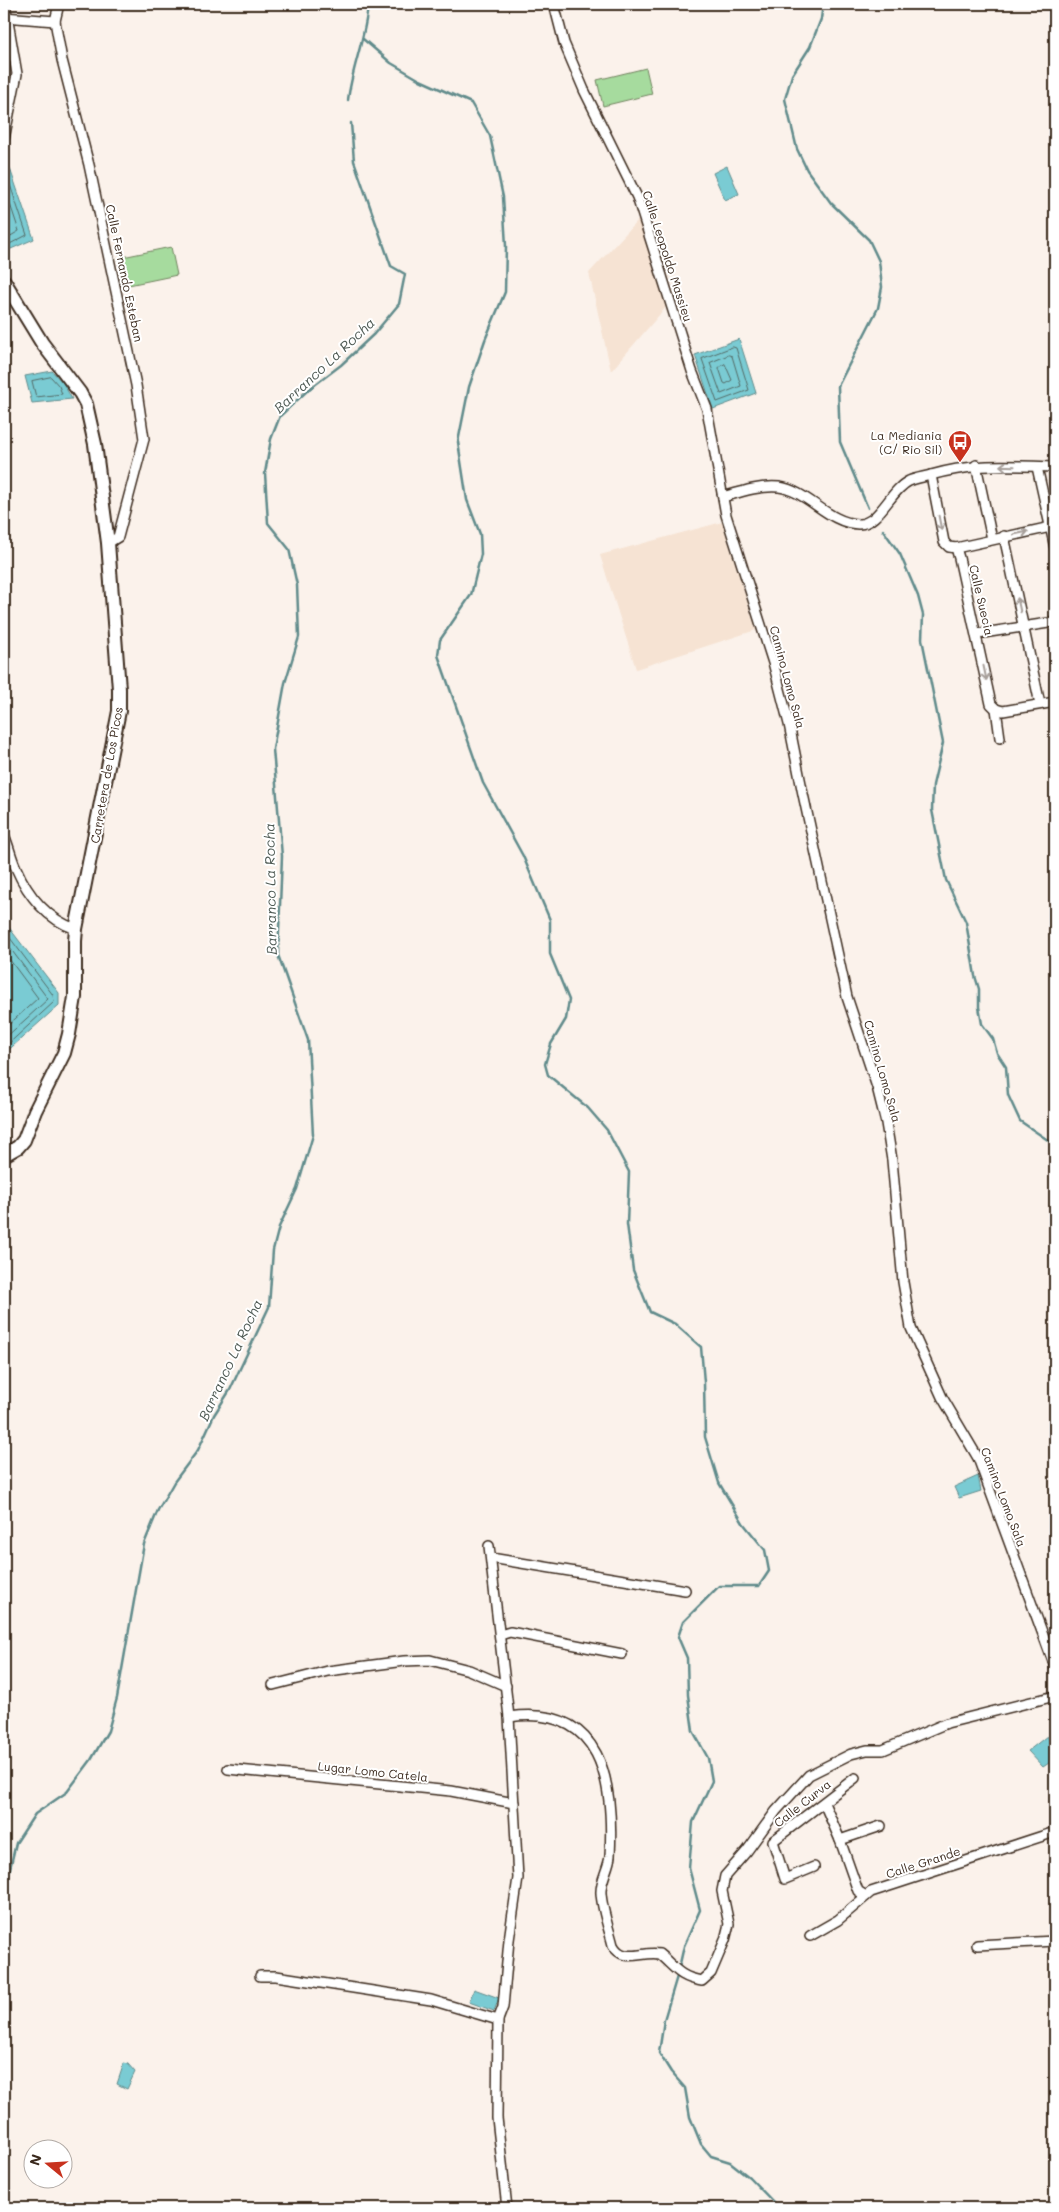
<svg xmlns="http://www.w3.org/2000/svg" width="1059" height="2212" font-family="Mali,sans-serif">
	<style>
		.built { fill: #f6e3d3 }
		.green { fill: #a6db9e; stroke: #70825e }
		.water { fill: #7acbd3; stroke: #618b8b }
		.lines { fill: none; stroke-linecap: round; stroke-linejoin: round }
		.shore { stroke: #546a66; stroke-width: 1 }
		.stream { stroke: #618b8b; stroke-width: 2.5 }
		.street-casing { stroke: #3b2a1e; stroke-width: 12 }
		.secondary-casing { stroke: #3b2a1e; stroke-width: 16 }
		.street { stroke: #fff; stroke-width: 9 }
		.secondary { stroke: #fff; stroke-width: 12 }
		.oneway { stroke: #a79f9a }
		.labels { text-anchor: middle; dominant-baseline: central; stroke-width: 4; stroke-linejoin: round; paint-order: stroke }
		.street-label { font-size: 12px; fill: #3b2a1e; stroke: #fff }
		.poi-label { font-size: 12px; fill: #3b2a1e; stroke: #fff; text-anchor: end }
		.water-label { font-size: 14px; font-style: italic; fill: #4e5a54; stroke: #fff }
	</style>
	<rect width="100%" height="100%" fill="#fbf2eb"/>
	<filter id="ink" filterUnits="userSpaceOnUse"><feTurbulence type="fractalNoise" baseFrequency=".02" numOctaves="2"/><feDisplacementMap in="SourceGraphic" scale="10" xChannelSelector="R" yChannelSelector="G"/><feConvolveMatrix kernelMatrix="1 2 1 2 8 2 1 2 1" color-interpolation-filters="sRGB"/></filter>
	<g filter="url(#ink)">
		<g class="built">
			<path d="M 639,219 L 667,306 L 611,371 L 589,273 Z"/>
			<path d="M 722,522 L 756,630 L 636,669 L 600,555 Z"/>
		</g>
		<g class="green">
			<path d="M 646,68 L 652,94 L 603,106 L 597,80 Z"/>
			<path d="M 171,247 L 177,275 L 124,286 L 118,258 Z"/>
		</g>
		<g class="water">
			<path d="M 5,154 L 34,239 L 4,252 L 4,155 Z"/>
			<path d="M 727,166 L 739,194 L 725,200 L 713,173 Z"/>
			<path d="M 739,339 L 756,393 L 713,409 L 695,355 Z"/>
			<path d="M 52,371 L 63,383 L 72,399 L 32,403 L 25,376 Z"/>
			<path d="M 4,921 L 59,993 L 59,1005 L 4,1054 Z"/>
			<path d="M 978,1476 L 981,1491 L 959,1498 L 954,1487 Z"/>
			<path d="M 1047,1736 L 1055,1747 L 1055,1759 L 1043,1767 L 1028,1751 Z"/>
			<path d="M 474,1989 L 499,1998 L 494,2011 L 469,2002 Z"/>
			<path d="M 124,2063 L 128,2064 L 135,2072 L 127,2089 L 117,2084 Z"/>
		</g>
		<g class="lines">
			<g class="shore">
				<path d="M 4,167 L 27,235 L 4,247"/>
				<path d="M 4,186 L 19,231 L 4,240"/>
				<path d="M 733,347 L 736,348 L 749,390 L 717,402 L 702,359 Z"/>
				<path d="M 729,355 L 732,356 L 741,386 L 721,394 L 710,363 Z"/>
				<path d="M 725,364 L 732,380 L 726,384 L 724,383 L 719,368 Z"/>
				<path d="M 51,377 L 59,386 L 62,394 L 36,397 L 32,381 Z"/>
				<path d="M 4,930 L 53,995 L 54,1002 L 4,1048"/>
				<path d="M 4,940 L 48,999 L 4,1039"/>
				<path d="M 4,952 L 38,998 L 4,1029"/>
			</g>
			<g class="stream">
				<path d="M 823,4 L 821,19 L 810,47 L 792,75 L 785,99 L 797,149 L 807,170 L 831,203 L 869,240 L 879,261 L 882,287 L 878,308 L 838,386 L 840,442 L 868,508"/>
				<path d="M 363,39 L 391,63 L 420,80 L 471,103 L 490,136 L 503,197 L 506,246 L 505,292 L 485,340 L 469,387 L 458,442 L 467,500 L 480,534 L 481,554 L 471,595 L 440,640 L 438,655 L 483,783 L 523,856 L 550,920 L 550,954 L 569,1000 L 566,1019 L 551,1044 L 545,1064 L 548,1075 L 588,1108 L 607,1130 L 629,1172 L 627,1224 L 633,1270 L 650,1312 L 675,1324 L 701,1347 L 704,1382 L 705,1437 L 719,1483 L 743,1523 L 765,1550 L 769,1571 L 759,1586 L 719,1586 L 683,1622 L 678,1637 L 687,1658 L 688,1695 L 693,1731 L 708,1758 L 712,1781 L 693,1822 L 689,1868 L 700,1910 L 684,1946 L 679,1968"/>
				<path d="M 348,100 C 352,67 366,37 368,4"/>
				<path d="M 883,530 L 900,554 L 918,596 L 923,615 L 922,639 L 943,743 L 933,785 L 932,810 L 946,880 L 966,922 L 975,976 L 979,989 L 979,1007 L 982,1024 L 993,1039 L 997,1053 L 1006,1067 L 1008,1095 L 1020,1121 L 1055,1145"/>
				<path d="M 4,1894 L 16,1843 L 35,1814 L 67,1792 L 91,1760 L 108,1731 L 117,1698 L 144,1544 L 158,1510 L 174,1482 L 198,1450 L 214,1415 L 230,1390 L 269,1307 L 273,1250 L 279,1227 L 297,1189 L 313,1135 L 308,1040 L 278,955 L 282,856 L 273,749 L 285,683 L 299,637 L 297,585 L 289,549 L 268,523 L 265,473 L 271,439 L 280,416 L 308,390 L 341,365 L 374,334 L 399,304 L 405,274 L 391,266 L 354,161 L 351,123"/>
				<path d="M 678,1973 L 664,2020 L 659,2053 L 671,2072 L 685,2088 L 690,2117 L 701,2144 L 711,2156 L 730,2162 L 749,2177 L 779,2208"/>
				<path d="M 4,2206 L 5,2208"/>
			</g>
			<g class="street-casing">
				<g id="street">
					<path d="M 59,4 L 55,21 L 62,60 L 89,165 L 136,385 L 144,439 L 118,537 L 108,543"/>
					<path d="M 554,4 L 564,43 L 584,90 L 637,197 L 692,371 L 707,409 L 726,515 L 774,666 L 789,724 L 803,794 L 847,997 L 877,1087 L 886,1123 L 892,1160 L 903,1282 L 911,1328 L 942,1397 L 978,1458 L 1055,1667"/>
					<path d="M 4,17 L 55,21"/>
					<path d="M 4,139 L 17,74 L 5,4"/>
					<path d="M 976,465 L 992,539"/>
					<path d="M 1037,467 L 1055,548"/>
					<path d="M 931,475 L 944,542 L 949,547 L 956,548 L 959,558 L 991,704 L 996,709 L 1000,738"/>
					<path d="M 723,497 C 740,492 761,485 779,487 C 808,491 828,523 858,524 C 879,525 890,490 909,481 C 916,478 924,477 931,475 C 975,462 1010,466 1055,467"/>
					<path d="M 1004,536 L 1040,704"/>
					<path d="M 956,548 L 1055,526"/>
					<path d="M 977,634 L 1055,622"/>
					<path d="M 996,709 L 1003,711 L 1055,702"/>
					<path d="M 4,835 C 9,846 11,858 16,868 C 28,896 48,920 76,929"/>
					<path d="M 489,1546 L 509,1717 L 518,1878 L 509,1940 L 503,2007 L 498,2020 L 497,2118 L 507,2208"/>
					<path d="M 491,1558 L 685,1590"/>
					<path d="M 500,1635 L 510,1632 L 622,1654"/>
					<path d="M 273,1685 L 328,1671 L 404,1661 L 430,1660 L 469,1670 L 506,1686"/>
					<path d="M 509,1717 C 603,1704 614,1782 610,1856 C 609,1868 600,1881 601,1893 C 602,1910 609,1929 613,1945 C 623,1964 642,1951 659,1954 C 675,1967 678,1977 702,1981 L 711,1973 L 725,1940 L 729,1924 L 722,1891 L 725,1876 L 747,1851 L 776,1811 L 809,1775 L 851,1754 L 867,1750 L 883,1750 L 947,1723 L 1055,1696"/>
					<path d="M 228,1769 L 451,1791 L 514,1803"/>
					<path d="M 824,1803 L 840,1840 L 858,1891 L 866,1896"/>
					<path d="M 840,1840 L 881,1826"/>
					<path d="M 814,1867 L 785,1879 L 773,1841 L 855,1778"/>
					<path d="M 810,1936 L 838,1920 L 871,1892 L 1055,1832"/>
					<path d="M 977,1945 L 1055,1941"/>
					<path d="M 260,1976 L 276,1976 L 431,2000 L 498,2020"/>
				</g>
			</g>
			<g class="secondary-casing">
				<path id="secondary" d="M 4,281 L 42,343 L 80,393 L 86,404 L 95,444 L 108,543 L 119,689 L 119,711 L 76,929 L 75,941 L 75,997 L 69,1034 L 64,1053 L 35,1111 L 24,1140 L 18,1147 L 4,1155"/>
			</g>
			<use href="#street" class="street"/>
			<use href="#secondary" class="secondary"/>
		</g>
		<defs><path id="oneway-shaft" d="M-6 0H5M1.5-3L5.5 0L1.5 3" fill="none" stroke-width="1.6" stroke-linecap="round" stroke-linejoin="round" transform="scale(1.25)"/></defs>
		<g class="oneway">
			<use href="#oneway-shaft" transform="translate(1007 466) rotate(-178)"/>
			<use href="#oneway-shaft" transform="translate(940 523) rotate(79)"/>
			<use href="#oneway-shaft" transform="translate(1021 533) rotate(-12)"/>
			<use href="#oneway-shaft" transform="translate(1019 605) rotate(-102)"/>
			<use href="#oneway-shaft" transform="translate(985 673) rotate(78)"/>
		</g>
	</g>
	<defs>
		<g id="bus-pin" transform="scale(1.25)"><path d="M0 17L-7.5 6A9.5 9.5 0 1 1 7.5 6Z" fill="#c8321e" stroke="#fff"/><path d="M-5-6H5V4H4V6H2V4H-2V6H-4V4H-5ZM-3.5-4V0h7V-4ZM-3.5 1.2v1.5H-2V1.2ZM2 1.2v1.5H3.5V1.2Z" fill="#fff"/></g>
	</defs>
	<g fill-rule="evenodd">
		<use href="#bus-pin" x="960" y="442"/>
	</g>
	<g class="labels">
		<g class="street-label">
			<text transform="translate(668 256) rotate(72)">Calle Leopoldo Massieu</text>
			<text transform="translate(125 273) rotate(78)">Calle Fernando Esteban</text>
			<text transform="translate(982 600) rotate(77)">Calle Suecia</text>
			<text transform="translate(788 677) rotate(75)">Camino Lomo Sala</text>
			<text transform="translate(106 775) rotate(-80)">Carretera de Los Picos</text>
			<text transform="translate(883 1071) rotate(74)">Camino Lomo Sala</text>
			<text transform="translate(1004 1497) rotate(69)">Camino Lomo Sala</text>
			<text transform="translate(373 1771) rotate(6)">Lugar Lomo Catela</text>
			<text transform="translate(802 1803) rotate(-38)">Calle Curva</text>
			<text transform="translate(923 1862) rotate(-18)">Calle Grande</text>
		</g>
		<g class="poi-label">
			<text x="942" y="435">La Mediania<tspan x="942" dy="14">(C/ Rio Sil)</tspan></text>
		</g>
		<g class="water-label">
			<text transform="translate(324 365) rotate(-43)">Barranco La Rocha</text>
			<text transform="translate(270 889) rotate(-91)">Barranco La Rocha</text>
			<text transform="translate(230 1360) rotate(-65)">Barranco La Rocha</text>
		</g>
	</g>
	<rect width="1059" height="2212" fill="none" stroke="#fff" stroke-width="20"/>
	<rect x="10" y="10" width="1039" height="2192" fill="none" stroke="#3b2a1e" stroke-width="2" filter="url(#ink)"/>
	<g transform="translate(48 2164) rotate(288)"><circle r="24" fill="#ffffff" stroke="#b1aaa5"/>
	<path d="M0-4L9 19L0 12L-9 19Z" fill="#c8321e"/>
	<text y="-8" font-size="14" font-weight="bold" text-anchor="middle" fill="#3b2a1e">N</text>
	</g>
</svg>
